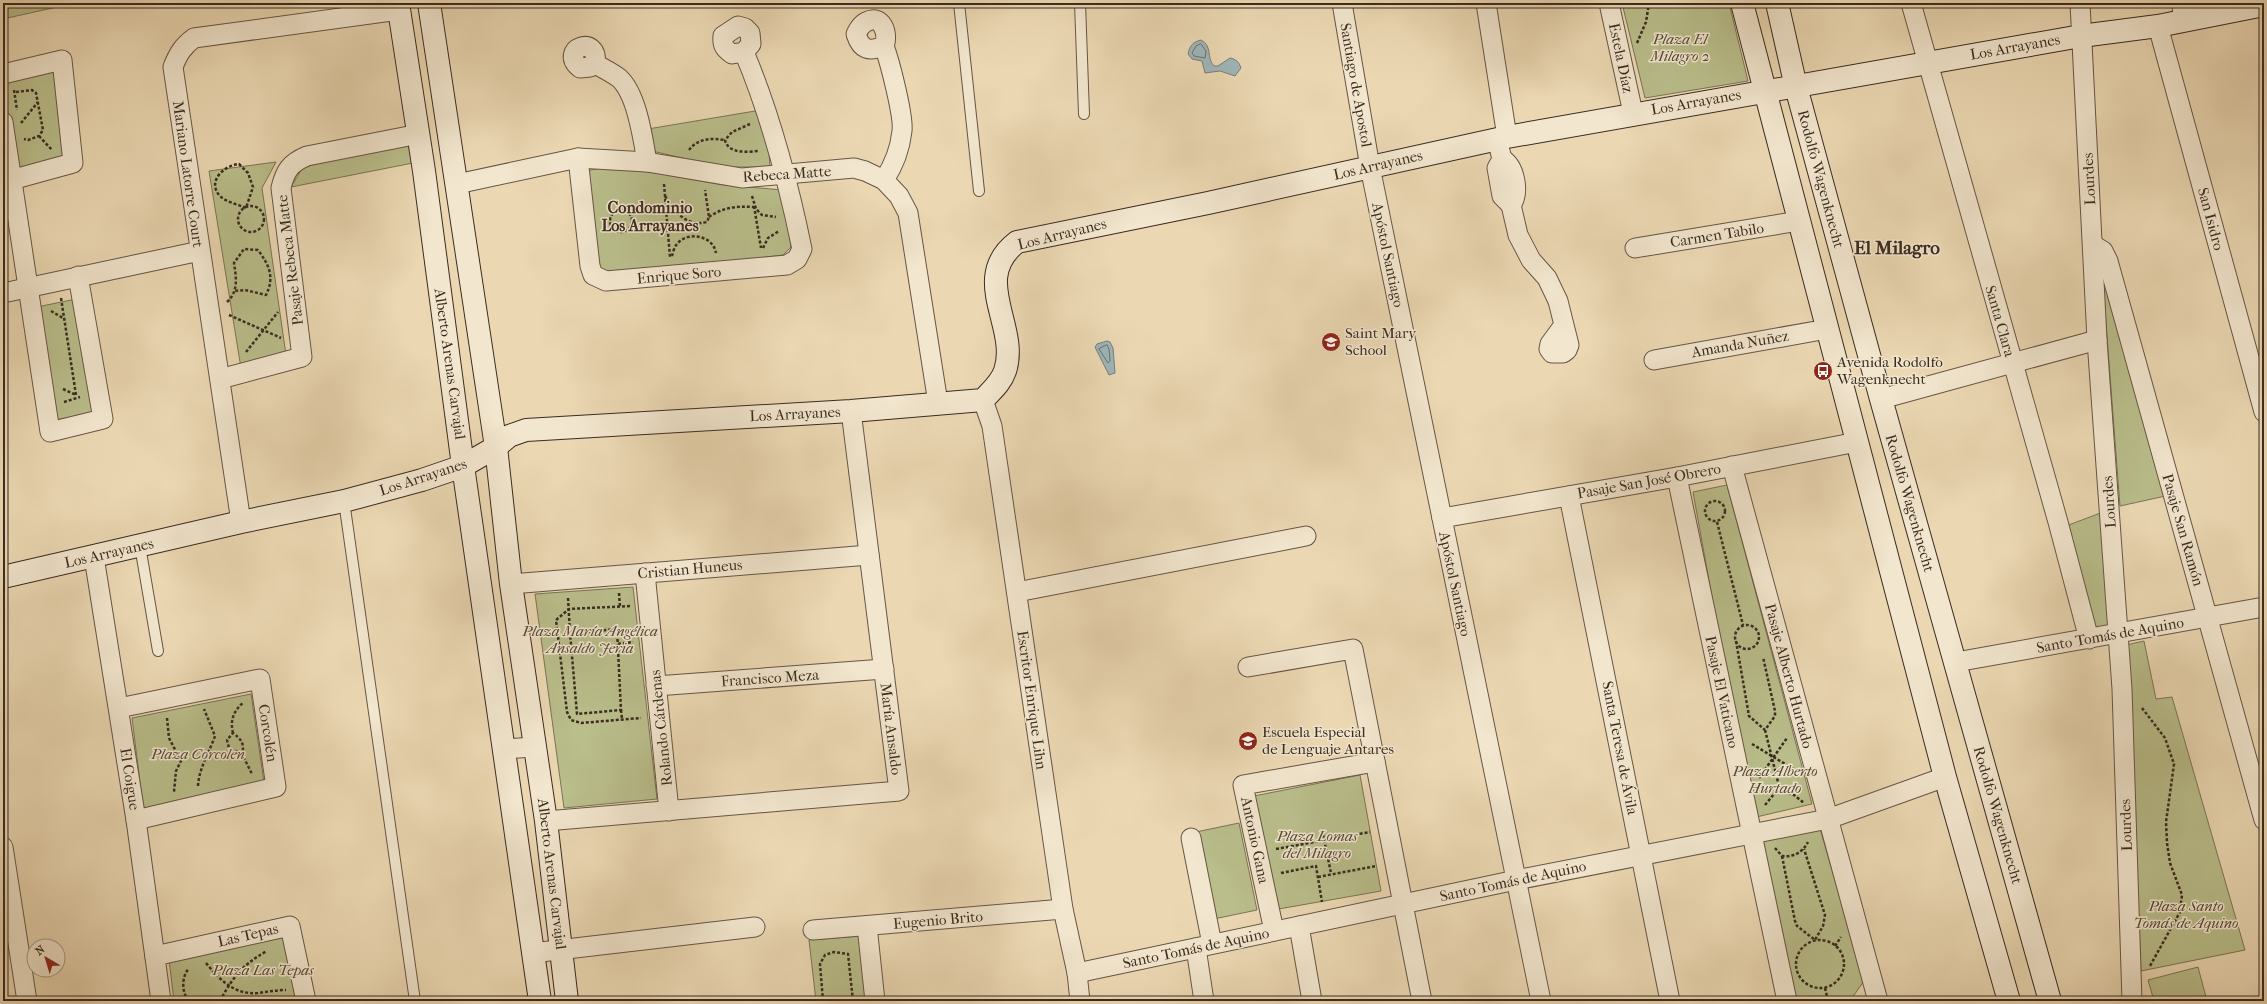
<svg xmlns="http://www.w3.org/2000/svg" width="2267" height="1004" font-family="'IM FELL French Canon',serif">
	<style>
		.green { fill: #b9be8b; stroke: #7a7456 }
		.water { fill: #9eb6b9; stroke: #767e7c }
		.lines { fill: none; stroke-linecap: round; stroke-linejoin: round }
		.shore { stroke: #6c706c; stroke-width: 1 }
		.lane-casing { stroke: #665645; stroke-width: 12 }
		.street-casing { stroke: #665645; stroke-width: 21 }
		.secondary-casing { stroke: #3a2b20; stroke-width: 24 }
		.path { stroke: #3a2b20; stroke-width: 2.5; stroke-dasharray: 3 2; stroke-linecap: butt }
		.lane { stroke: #f2e6ce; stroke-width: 10 }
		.street { stroke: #f2e6ce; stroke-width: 19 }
		.secondary { stroke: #f2e6ce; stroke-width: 22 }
		.labels { text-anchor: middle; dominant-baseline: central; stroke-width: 3; stroke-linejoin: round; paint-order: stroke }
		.park-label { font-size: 15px; font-style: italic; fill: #534835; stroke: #f2e6ce }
		.street-label { font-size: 15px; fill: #3a2b20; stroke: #f2e6ce }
		.poi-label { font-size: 15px; fill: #3a2b20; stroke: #f2e6ce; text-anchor: start }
		.neighbourhood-label { font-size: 16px; font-weight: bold; fill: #3a2b20; stroke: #f2e6ce }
		.district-label { font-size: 19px; font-weight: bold; fill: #3a2b20; stroke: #f2e6ce }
	</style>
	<rect width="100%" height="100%" fill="#ebd8b3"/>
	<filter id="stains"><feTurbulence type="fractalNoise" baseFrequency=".005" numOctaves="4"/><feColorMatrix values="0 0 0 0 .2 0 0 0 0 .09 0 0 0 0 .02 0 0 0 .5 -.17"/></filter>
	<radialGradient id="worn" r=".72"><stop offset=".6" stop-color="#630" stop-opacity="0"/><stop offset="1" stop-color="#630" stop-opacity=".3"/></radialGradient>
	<g class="green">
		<path d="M 3,3 L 75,3 L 3,19 Z"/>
		<path d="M 1622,3 L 1729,3 L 1748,81 L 1645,98 Z"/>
		<path d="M 55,68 L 67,157 L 17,169 L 3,96 L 3,78 Z"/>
		<path d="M 761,110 L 768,137 L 770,167 L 722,167 L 652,151 L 648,129 Z"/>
		<path d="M 410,144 L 413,163 L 291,187 L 303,167 Z"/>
		<path d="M 276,162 L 262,188 L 286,355 L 241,368 L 209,171 Z"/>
		<path d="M 603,168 L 641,170 L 723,185 L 783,190 L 791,247 L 783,255 L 610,276 L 597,266 L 585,171 Z"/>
		<path d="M 2102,271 L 2170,495 L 2120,506 Z"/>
		<path d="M 76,299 L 95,413 L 55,420 L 37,307 Z"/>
		<path d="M 1727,485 L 1812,804 L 1752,818 L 1693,492 Z"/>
		<path d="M 2103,512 L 2110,632 L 2094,633 L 2066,526 Z"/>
		<path d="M 633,587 L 657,799 L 564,808 L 535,594 Z"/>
		<path d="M 2144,641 L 2156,699 L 2172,697 L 2245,950 L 2141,971 L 2126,645 Z"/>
		<path d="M 251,694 L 265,789 L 144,814 L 132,718 Z"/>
		<path d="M 1360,775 L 1381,891 L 1273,910 L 1254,796 Z"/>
		<path d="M 1239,823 L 1257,910 L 1209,920 L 1191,833 Z"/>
		<path d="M 1819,825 L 1864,981 L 1852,998 C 1833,1002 1807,1004 1790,994 L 1761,839 Z"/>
		<path d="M 286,933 L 300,1001 L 174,1001 L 169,960 Z"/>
		<path d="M 861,936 L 867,1001 L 816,1001 L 809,940 Z"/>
		<path d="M 2198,967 L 2207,1001 L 2154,1001 L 2148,980 Z"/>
	</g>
	<g class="water">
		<path d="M 1201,40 C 1213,46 1206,58 1214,66 L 1218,66 L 1230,58 C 1236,59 1239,62 1241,68 L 1235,76 L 1220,71 L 1205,73 L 1202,61 L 1192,59 L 1188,54 C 1190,45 1193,42 1201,40 Z"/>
		<path d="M 1107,341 L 1110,342 L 1113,348 L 1115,373 L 1109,375 L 1095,347 L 1097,344 Z"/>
	</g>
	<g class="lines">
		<g class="shore">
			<path d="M 1201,44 L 1206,51 L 1205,58 L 1194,56 L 1192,53 L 1196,46 Z"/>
			<path d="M 1107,345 L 1109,349 L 1110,361 L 1108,363 L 1099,349 Z"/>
		</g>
		<g class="lane-casing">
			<g id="lane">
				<path d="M 959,3 L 979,191"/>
				<path d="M 1080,3 L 1084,114"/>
				<path d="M 344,501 L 415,1001"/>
				<path d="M 140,546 L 158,651"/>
			</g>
		</g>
		<g class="street-casing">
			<g id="street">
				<path d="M 1342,3 L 1370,167 L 1541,1001"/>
				<path d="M 1486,3 L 1507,137"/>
				<path d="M 1609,3 L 1633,113"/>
				<path d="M 1911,3 L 2058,522 L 2089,639"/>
				<path d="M 2080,3 L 2097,340 L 2122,689 L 2132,1001"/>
				<path d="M 2182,3 L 2183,21"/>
				<path d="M 2158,26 L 2264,412"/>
				<path d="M 595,64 L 590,67 L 580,68 C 557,49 600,33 595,64 C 603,68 612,73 619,78 C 637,94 643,139 647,162"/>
				<path d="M 3,74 L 62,60 L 73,163 L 11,180"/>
				<path d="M 3,122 L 50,432 L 103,419 L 78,276"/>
				<path d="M 1497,139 L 1502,159 L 1497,168 L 1502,196 L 1511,205 L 1518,235 L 1531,260 L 1547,278 L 1558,301 L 1569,345 L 1567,350 L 1563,353 L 1552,353 L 1549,349 L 1550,344 L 1564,325"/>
				<path d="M 578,158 L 590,266 L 593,275 L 606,281 L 787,265 L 797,259 L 802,249 C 788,181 771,116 744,52 L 751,44 L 750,33 L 745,28 L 738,26 L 723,36 C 722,46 725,49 732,54 L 744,52"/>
				<path d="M 1502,159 C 1515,166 1520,193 1511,205"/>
				<path d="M 884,180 C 894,165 900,150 902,131 C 904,117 890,62 884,46 C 869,52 861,50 856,34 C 858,30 862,24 866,22 C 882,13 889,34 884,46"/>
				<path d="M 457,184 L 578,158 L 647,162 L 742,178 L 854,168 L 865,171 L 884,180 L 899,196 L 908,213 L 938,403"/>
				<path d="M 2093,245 L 2103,251 L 2108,261 L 2264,820"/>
				<path d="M 1635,248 L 1799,221"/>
				<path d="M 3,293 L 200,251"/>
				<path d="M 1654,360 L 1827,329"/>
				<path d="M 220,379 L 302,357 L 281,188 C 285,171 290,163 307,156 L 419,134"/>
				<path d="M 1881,399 L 2097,340"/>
				<path d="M 983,400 L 992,426 L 1063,909 L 1077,973 L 1080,1001"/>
				<path d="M 1732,466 L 1878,1001"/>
				<path d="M 1677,477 L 1787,1001"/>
				<path d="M 1569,496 L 1670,1001"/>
				<path d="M 1442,518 L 1677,477 L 1857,442"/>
				<path d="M 241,522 L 173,67 C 178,54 183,46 194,38 L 399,10"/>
				<path d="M 94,557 L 136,820 L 161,1001"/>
				<path d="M 645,573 L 669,811"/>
				<path d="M 511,584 L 869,555"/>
				<path d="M 1017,592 L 1306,536"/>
				<path d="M 1956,662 L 2264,607"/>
				<path d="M 1248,667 L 1353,649 L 1422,1001"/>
				<path d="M 656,686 L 884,669"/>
				<path d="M 119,708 L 260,679 L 276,787 L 136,820"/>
				<path d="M 504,749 L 534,747"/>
				<path d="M 546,821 L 899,791 L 851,411"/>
				<path d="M 1191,838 L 1212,944"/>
				<path d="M 3,847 L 27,1001"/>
				<path d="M 867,926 L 875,1001"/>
				<path d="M 1299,926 L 1312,1001"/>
				<path d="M 813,930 L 1063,909"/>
				<path d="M 1274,931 L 1243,785 L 1375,762"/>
				<path d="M 1196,948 L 1204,1001"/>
				<path d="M 532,953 L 755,927"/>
				<path d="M 155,956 L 290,926 L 306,1001"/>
				<path d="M 1077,973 L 1516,880 L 1828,819 L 1945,777"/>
			</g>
		</g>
		<g class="secondary-casing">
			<g id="secondary">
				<path d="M 398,3 L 424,171 L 463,466 L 540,1001"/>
				<path d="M 429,3 L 496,447 L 511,584 L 546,821 L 567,1001"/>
				<path d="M 1742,3 L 1945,777 L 2009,1001"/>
				<path d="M 1777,3 L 1796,87 L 1881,399 L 2050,1001"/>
				<path d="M 3,577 L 241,522 L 344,501 L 422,480 L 463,466 L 496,447 L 509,436 L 526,430 L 851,411 L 983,400 C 991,391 1001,383 1005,371 C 1020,327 969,279 1017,242 L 1208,203 L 1507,137 L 2081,36 L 2158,26 L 2264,5"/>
			</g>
		</g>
		<g class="path">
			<path d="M 1637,43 L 1646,22 L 1649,3"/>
			<path d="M 14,90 L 17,110"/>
			<path d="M 16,92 L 32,90 L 36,93 L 43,130 L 39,136 L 28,140 L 24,139"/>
			<path d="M 21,123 L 38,102"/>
			<path d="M 750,124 L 732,132 L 725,140 C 728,154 747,152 759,151"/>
			<path d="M 39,136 L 52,150"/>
			<path d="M 689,150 C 698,138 711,138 725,140"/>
			<path d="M 239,164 L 248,173 L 253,187 L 246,208 C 237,204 226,202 220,196 C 206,181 225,165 239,164 Z"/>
			<path d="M 664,184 L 670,257"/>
			<path d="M 665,196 C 675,212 686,227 707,222 L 709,217 L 705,190"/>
			<path d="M 752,196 L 756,209 L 762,215 L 776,217"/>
			<circle cx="251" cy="219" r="13"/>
			<path d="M 754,206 L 761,248"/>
			<circle cx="621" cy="221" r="11"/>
			<path d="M 709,217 C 723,207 737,206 754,207"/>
			<path d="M 763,248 L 768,238 L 779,231"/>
			<path d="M 672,256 C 673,253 674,247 677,244 C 687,231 713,235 716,253"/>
			<path d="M 61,298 L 76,395"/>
			<path d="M 227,302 C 239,291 236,277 234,263 L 244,249 L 258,250 C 269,265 275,277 266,295 L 245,290 L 234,291"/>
			<path d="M 51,311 L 63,318"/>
			<path d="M 229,315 L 281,338"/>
			<path d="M 246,352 L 278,312"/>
			<path d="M 63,389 L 76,395"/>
			<path d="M 64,402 L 80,397"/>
			<circle cx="1715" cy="511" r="10"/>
			<path d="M 1717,522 L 1743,625"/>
			<path d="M 619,593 L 620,607"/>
			<path d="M 568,598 L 570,633"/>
			<path d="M 630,606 L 569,609 L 556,620 L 567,712 L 571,720 L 581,723 L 641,718"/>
			<circle cx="1747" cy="637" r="12"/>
			<path d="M 617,629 L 621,710 L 577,714 L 570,633 Z"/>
			<path d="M 1736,641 L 1749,716 L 1765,730 L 1775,716 L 1775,711 L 1763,657"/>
			<path d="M 618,644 L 633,642"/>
			<path d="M 2142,708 L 2165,738 L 2174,764 L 2166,822 L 2167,843 L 2170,863 L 2182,895 L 2180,912 L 2150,966"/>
			<path d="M 621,710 L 622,719"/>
			<path d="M 167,718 L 169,738 L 181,761 L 176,771 L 174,792"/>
			<path d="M 1765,730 L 1780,790"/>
			<path d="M 233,733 C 230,721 233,711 244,702"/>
			<path d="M 1752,744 L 1795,770"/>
			<path d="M 242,754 L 229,748 L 227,740 L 233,733 C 241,739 245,744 242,754 L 252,774"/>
			<path d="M 1759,778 L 1787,738"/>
			<path d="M 198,786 C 199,768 209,753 215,736 L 204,709"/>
			<path d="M 1765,805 L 1774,794 L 1780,790 L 1794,795 L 1804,803"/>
			<path d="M 1322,830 L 1331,873"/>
			<path d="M 1775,848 L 1782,856 C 1794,857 1802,853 1808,842"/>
			<path d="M 1276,849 L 1370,832"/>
			<path d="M 1782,856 L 1795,921 L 1797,926 L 1815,940 L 1823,926 L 1825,915 L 1804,849"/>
			<path d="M 1281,873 L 1316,866 L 1322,902"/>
			<path d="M 1318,877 L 1376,866"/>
			<circle cx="1820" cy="964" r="24"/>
			<path d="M 1835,946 L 1841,937"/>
			<path d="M 206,963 C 220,980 234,995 258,993 C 267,992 276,990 286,990"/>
			<path d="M 1825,988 L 1828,1001"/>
			<path d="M 188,1001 C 182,991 181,978 189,968"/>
			<path d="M 220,1001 C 232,978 243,964 267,951"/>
			<path d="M 823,1001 L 820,964 L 825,955 L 834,952 L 848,954 L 853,1001"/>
		</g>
		<use href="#lane" class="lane"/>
		<use href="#street" class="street"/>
		<use href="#secondary" class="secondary"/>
	</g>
	<defs>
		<g id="school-disc" transform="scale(1)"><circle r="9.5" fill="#8f2418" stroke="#f2e6ce"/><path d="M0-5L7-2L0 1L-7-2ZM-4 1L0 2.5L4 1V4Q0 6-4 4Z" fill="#fff"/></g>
		<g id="bus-disc" transform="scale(1)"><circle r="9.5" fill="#8f2418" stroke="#f2e6ce"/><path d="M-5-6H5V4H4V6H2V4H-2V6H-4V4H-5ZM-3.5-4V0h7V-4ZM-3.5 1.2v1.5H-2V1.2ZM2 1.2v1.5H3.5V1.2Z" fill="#fff"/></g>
	</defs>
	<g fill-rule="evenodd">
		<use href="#school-disc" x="1331" y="342"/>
		<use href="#bus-disc" x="1823" y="371"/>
		<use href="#school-disc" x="1248" y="741"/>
	</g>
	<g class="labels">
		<g class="park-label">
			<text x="1680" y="39">Plaza El<tspan x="1680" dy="17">Milagro 2</tspan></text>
			<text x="590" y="631">Plaza María Angélica<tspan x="590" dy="17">Ansaldo Jeria</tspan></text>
			<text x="198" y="754">Plaza Corcolen</text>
			<text x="1775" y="771">Plaza Alberto<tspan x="1775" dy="17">Hurtado</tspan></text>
			<text x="1317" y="836">Plaza Lomas<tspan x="1317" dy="17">del Milagro</tspan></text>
			<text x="2186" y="906">Plaza Santo<tspan x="2186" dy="17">Tomás de Aquino</tspan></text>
			<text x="263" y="970">Plaza Las Tepas</text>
		</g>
		<g class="street-label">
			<text transform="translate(2015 47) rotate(-10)">Los Arrayanes</text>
			<text transform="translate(1621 58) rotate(78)">Estela Díaz</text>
			<text transform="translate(1356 85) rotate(80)">Santiago de Apostol</text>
			<text transform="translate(1696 102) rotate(-10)">Los Arrayanes</text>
			<text transform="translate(1378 165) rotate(-13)">Los Arrayanes</text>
			<text transform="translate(188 174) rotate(82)">Mariano Latorre Court</text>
			<text transform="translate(787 174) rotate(-4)">Rebeca Matte</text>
			<text transform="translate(1821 179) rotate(75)">Rodolfo Wagenknecht</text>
			<text transform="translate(2089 179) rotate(-93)">Lourdes</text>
			<text transform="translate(2211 219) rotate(75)">San Isidro</text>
			<text transform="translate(1062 234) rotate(-14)">Los Arrayanes</text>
			<text transform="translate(1717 235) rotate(-9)">Carmen Tabilo</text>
			<text transform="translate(1388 255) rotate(78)">Apóstol Santiago</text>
			<text transform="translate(290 260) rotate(-97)">Pasaje Rebeca Matte</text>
			<text transform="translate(679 275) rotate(-5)">Enrique Soro</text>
			<text transform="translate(2000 321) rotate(74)">Santa Clara</text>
			<text transform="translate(1740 344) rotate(-10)">Amanda Nuñez</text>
			<text transform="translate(450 364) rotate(82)">Alberto Arenas Carvajal</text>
			<text transform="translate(795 414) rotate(-3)">Los Arrayanes</text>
			<text transform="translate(423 477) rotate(-18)">Los Arrayanes</text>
			<text transform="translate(1649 481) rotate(-10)">Pasaje San José Obrero</text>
			<text transform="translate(2109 502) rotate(-94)">Lourdes</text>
			<text transform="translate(1910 503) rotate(74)">Rodolfo Wagenknecht</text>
			<text transform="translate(2183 530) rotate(74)">Pasaje San Ramón</text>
			<text transform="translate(109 553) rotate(-13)">Los Arrayanes</text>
			<text transform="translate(690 569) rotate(-5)">Cristian Huneus</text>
			<text transform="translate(1455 584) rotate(78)">Apóstol Santiago</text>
			<text transform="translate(2110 635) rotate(-10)">Santo Tomás de Aquino</text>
			<text transform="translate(1789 676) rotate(75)">Pasaje Alberto Hurtado</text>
			<text transform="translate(770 678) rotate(-4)">Francisco Meza</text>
			<text transform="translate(1722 692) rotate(78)">Pasaje El Vaticano</text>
			<text transform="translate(1032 700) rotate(82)">Escritor Enrique Lihn</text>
			<text transform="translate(661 728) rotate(-96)">Rolando Cárdenas</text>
			<text transform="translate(891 729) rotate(83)">María Ansaldo</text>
			<text transform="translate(268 733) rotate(81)">Corcolén</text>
			<text transform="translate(1620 748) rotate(79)">Santa Teresa de Ávila</text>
			<text transform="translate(130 779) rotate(81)">El Coigue</text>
			<text transform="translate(1998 815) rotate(74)">Rodolfo Wagenknecht</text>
			<text transform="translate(2126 825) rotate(-92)">Lourdes</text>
			<text transform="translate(1255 840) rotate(78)">Antonio Gana</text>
			<text transform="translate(552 874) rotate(83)">Alberto Arenas Carvajal</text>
			<text transform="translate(1513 881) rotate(-12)">Santo Tomás de Aquino</text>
			<text transform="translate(938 920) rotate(-5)">Eugenio Brito</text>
			<text transform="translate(248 935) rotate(-13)">Las Tepas</text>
			<text transform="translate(1196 948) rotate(-12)">Santo Tomás de Aquino</text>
		</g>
		<g class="poi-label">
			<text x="1345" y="333">Saint Mary<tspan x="1345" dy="17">School</tspan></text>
			<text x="1837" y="362">Avenida Rodolfo<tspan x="1837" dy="17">Wagenknecht</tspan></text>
			<text x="1262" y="732">Escuela Especial<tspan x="1262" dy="17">de Lenguaje Antares</tspan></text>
		</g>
		<g class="neighbourhood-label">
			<text x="650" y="207">Condominio<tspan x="650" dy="18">Los Arrayanes</tspan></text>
		</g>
		<g class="district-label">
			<text x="1897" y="248">El Milagro</text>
		</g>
	</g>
	<rect width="2267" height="1004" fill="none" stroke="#ebd8b3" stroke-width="16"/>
	<rect x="4" y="4" width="2259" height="996" fill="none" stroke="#3a2b20" stroke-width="2"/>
	<rect x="8" y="8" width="2251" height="988" fill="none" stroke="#3a2b20"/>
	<g transform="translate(46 958) rotate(322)"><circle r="19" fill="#f2e6ce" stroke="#a89b88"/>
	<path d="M0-3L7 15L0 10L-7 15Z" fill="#8f2418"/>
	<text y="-6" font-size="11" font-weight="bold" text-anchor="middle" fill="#3a2b20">N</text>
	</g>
	<rect width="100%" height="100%" filter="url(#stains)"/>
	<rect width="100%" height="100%" fill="url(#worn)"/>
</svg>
